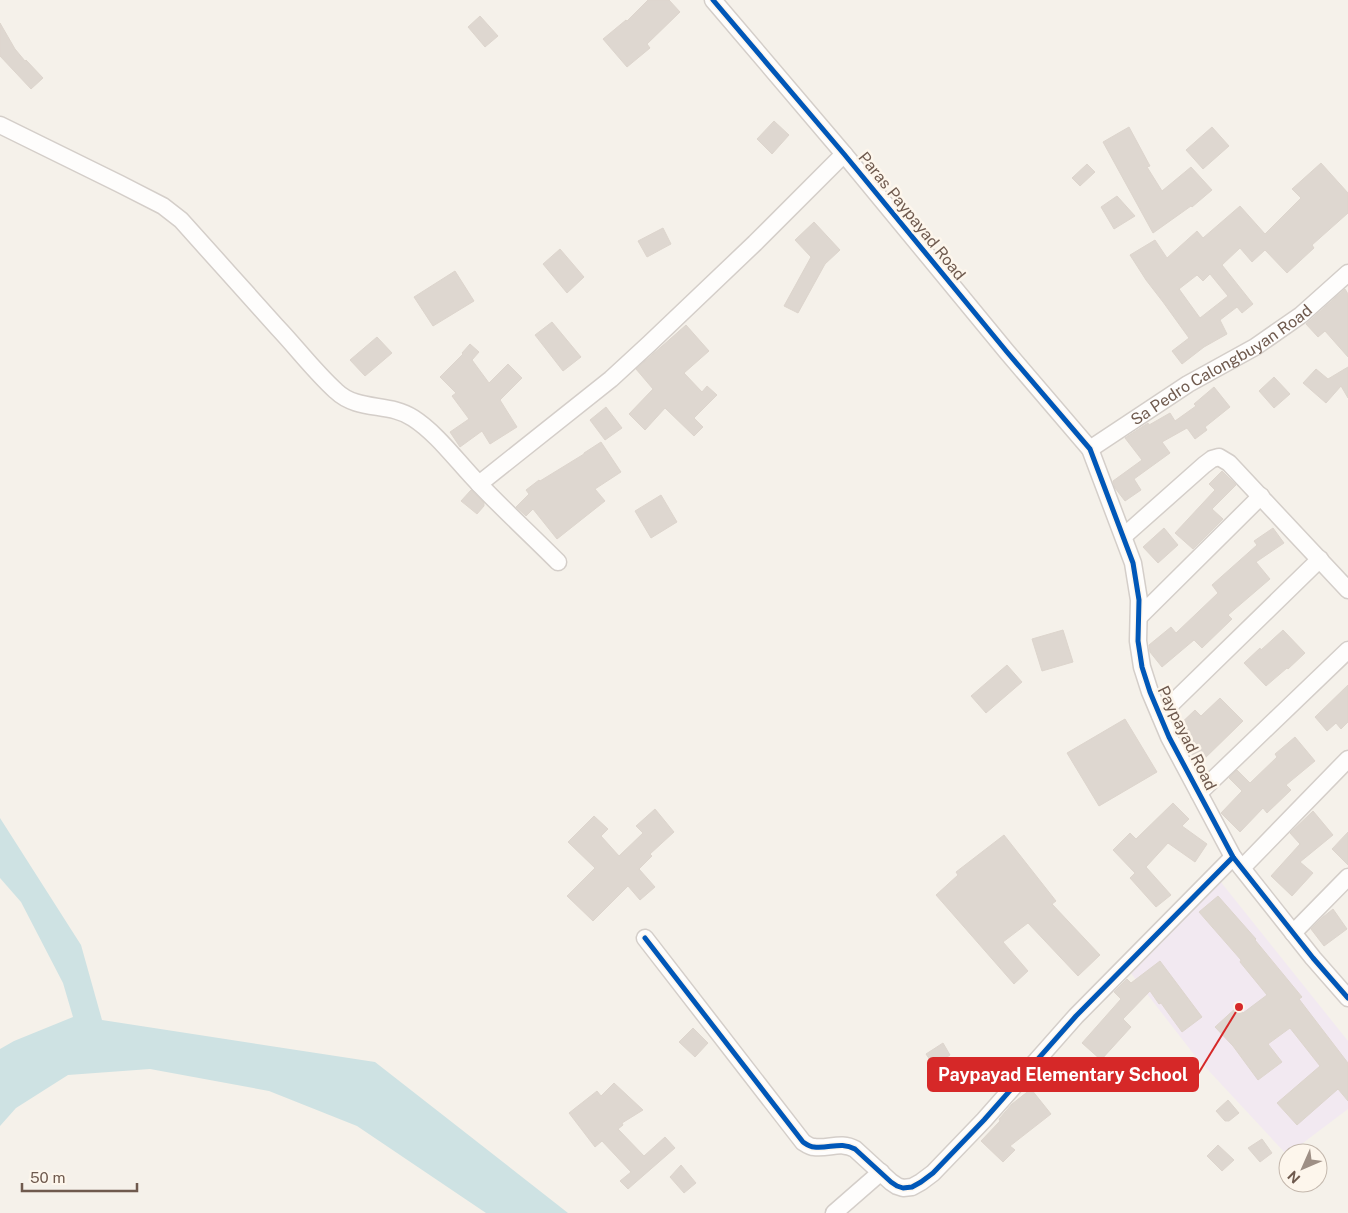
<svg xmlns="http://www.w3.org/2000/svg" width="1348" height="1213" font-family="'Public Sans',sans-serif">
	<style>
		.education { fill: #f2e9f1 }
		.water { fill: #cee2e3 }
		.building { fill: #ded7d0; stroke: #ddd5cd; fill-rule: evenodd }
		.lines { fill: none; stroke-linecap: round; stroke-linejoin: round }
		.street-casing { stroke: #d4cec9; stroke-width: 19 }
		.street { stroke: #fefdfc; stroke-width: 16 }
		.cycleway-casing { stroke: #fdf6ec; stroke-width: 8 }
		.cycleway { stroke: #0057b8; stroke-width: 5 }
		.labels { text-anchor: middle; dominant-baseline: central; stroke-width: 5; stroke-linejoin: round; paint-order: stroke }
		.street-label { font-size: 16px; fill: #6f5a4e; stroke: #fdf6ec }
		.leader { fill: none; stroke: #d62828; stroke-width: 2 }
		.callout-dot { fill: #d62828; stroke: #fdf6ec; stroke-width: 2 }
		.callout { fill: #d62828; stroke: #d62828; stroke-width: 2 }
		.callout-label { font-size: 18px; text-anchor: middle; font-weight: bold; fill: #fff }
	</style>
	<rect width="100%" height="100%" fill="#f5f1ea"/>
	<path class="education" d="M 1220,881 L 1348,1041 L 1348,1109 L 1287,1155 L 1196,1057 L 1130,972 Z"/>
	<path class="water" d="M 0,818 L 81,945 L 102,1020 L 375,1062 L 568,1213 L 486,1213 L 357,1126 L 269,1091 L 150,1069 L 68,1075 L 16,1108 L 0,1126 L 0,1049 L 14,1041 L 73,1017 L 63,983 L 21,902 L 0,878 Z"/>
	<g class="building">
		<path d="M 648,0 L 669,0 L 680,12 L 647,44 L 650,48 L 627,67 L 603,39 L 626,20 L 627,21 Z"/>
		<path d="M 480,16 L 498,36 L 485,47 L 468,27 Z"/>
		<path d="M 0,23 L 15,49 L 25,61 L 26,60 L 43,78 L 31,89 L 0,56 Z"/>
		<path d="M 774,121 L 789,135 L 772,154 L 757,139 Z"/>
		<path d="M 1129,127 L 1150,166 L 1147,167 L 1162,191 L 1191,167 L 1212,190 L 1192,207 L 1191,206 L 1153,233 L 1103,142 Z"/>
		<path d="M 1212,127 L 1229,146 L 1203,169 L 1186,150 Z"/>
		<path d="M 1321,163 L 1348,193 L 1348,213 L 1312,245 L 1314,248 L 1287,273 L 1265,250 L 1252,262 L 1240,248 L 1222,265 L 1253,304 L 1242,313 L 1237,307 L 1220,320 L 1227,334 L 1204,347 L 1182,364 L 1172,351 L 1189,338 L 1163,302 L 1146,280 L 1130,255 L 1155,240 L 1167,258 L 1197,231 L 1203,238 L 1240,206 L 1265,234 L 1301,198 L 1292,189 ZM 1210,274 L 1228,296 L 1200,318 L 1179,289 L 1197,275 L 1203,281 Z"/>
		<path d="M 1087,164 L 1095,172 L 1080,186 L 1072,178 Z"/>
		<path d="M 1117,196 L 1135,216 L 1114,229 L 1101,207 Z"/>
		<path d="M 814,222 L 840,250 L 825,264 L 798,313 L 784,306 L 811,257 L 795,240 Z"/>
		<path d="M 663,228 L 671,244 L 647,257 L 638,241 Z"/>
		<path d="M 560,249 L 584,277 L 567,293 L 543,264 Z"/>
		<path d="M 455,271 L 474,301 L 433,326 L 414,297 Z"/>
		<path d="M 1345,289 L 1348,294 L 1348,357 L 1325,331 L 1318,337 L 1306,324 Z"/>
		<path d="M 552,322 L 581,357 L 563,371 L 535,335 Z"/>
		<path d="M 686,325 L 709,351 L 684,373 L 702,392 L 707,386 L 717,395 L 694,418 L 703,427 L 694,436 L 665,408 L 645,430 L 629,414 L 653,389 L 636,369 Z"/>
		<path d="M 377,337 L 392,353 L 365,376 L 350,360 Z"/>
		<path d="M 470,344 L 479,352 L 472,360 L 489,383 L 508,364 L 522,378 L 500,400 L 517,427 L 490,444 L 482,431 L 460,447 L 450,432 L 469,419 L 452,396 L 456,393 L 440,377 L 463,354 L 462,353 Z"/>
		<path d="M 1348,367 L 1348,398 L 1341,386 L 1326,403 L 1303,383 L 1316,369 L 1328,379 Z"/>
		<path d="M 1274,377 L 1290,394 L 1274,408 L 1259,391 Z"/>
		<path d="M 1214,387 L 1230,407 L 1205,427 L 1207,430 L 1195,439 L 1187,428 L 1162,442 L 1170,453 L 1134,479 L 1141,490 L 1125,501 L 1115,488 L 1113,481 L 1142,460 L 1125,438 L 1148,423 L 1149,425 L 1170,413 L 1175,421 L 1196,406 L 1194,404 Z"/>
		<path d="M 606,407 L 622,428 L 605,440 L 590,420 Z"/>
		<path d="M 601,442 L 621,472 L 595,489 L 605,501 L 557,539 L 533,509 L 526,516 L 516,507 L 529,494 L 526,490 L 539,480 L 540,481 L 584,454 L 584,453 Z"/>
		<path d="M 1222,471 L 1236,485 L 1212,509 L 1223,519 L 1193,549 L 1175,533 L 1215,490 L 1209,484 Z"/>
		<path d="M 471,490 L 484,503 L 484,506 L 477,514 L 461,501 Z"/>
		<path d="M 661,495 L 677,522 L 651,538 L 635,511 Z"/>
		<path d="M 1164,528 L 1178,545 L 1158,563 L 1143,547 Z"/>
		<path d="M 1273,528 L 1284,543 L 1256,562 L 1270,579 L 1228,615 L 1232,619 L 1202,648 L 1194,640 L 1162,667 L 1150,652 L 1149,645 L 1171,627 L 1176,633 L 1218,593 L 1212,585 L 1257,545 L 1254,541 Z"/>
		<path d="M 1063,630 L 1073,662 L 1042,671 L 1032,639 Z"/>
		<path d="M 1283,630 L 1305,653 L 1288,669 L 1287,668 L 1266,686 L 1244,663 L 1260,648 L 1261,650 Z"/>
		<path d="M 1007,665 L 1022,682 L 986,713 L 971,696 Z"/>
		<path d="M 1348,685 L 1348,722 L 1341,729 L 1336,723 L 1327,731 L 1315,717 Z"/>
		<path d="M 1220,698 L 1243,721 L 1200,763 L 1186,748 L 1176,728 L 1195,710 L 1201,716 Z"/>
		<path d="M 1125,719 L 1157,772 L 1099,806 L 1067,753 Z"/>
		<path d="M 1295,737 L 1315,761 L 1286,785 L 1291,790 L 1267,813 L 1263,808 L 1240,832 L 1221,813 L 1242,791 L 1229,778 L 1237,770 L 1250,783 L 1277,757 L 1275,754 Z"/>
		<path d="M 1173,803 L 1189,819 L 1182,826 L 1207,844 L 1195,862 L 1168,843 L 1146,867 L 1171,895 L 1156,907 L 1130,878 L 1135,873 L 1113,850 L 1130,833 L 1136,839 Z"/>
		<path d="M 655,809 L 674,832 L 650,854 L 652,856 L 639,869 L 655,887 L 640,900 L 628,886 L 593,921 L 567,896 L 595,868 L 568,842 L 594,816 L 608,829 L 601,836 L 619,856 L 643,833 L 636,826 Z"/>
		<path d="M 1313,811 L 1333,835 L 1300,862 L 1313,873 L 1292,896 L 1271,876 L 1300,844 L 1290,833 Z"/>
		<path d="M 1348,832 L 1348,865 L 1332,849 Z"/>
		<path d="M 1004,835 L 1056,901 L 1052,904 L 1100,955 L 1078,976 L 1028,923 L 1003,942 L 1028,971 L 1014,984 L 936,895 L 958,875 L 956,872 Z"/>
		<path d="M 1218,896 L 1256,939 L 1255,940 L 1302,997 L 1299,999 L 1348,1063 L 1348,1101 L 1338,1089 L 1297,1125 L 1277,1103 L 1320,1066 L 1290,1028 L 1268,1044 L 1282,1062 L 1258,1080 L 1233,1046 L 1215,1027 L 1238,1006 L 1243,1013 L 1267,995 L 1240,962 L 1241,960 L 1199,912 Z"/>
		<path d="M 1333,909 L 1347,929 L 1324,946 L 1311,929 L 1323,917 Z"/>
		<path d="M 1160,961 L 1202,1017 L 1182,1032 L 1161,1003 L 1159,1004 L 1150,991 L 1123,1019 L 1131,1027 L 1101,1060 L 1082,1043 L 1121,999 L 1114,992 L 1127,979 L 1131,983 Z"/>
		<path d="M 693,1028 L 708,1043 L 695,1057 L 679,1042 Z"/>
		<path d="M 943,1043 L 950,1055 L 934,1066 L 926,1054 Z"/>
		<path d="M 614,1083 L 643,1110 L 622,1123 L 623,1125 L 618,1129 L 644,1156 L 665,1137 L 675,1148 L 628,1189 L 620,1181 L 631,1172 L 602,1141 L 595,1147 L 569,1113 L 597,1091 L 601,1096 Z"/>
		<path d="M 1031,1089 L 1051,1114 L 1010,1146 L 1015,1150 L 1003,1162 L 981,1141 L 1000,1121 L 999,1119 L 1012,1104 Z"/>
		<path d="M 1228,1100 L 1239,1113 L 1229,1121 L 1225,1121 L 1216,1111 Z"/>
		<path d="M 1262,1139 L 1272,1153 L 1260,1162 L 1248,1148 Z"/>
		<path d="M 1218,1145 L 1234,1160 L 1222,1171 L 1207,1156 Z"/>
		<path d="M 681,1165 L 696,1183 L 684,1193 L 670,1177 Z"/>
	</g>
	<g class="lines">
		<g class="street-casing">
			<g id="street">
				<path d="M 713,0 L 844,154 L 1007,352 L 1090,449 L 1133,563 L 1139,600 L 1138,641 L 1142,667 L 1150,692 L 1169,737 L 1233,857 L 1313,958 L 1348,998"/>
				<path d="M 0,125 L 120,184 L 163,206 L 181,220 C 213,256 245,291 277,327 C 297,348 314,371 336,391 C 358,412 389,402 413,418 C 438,434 459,464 480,485 C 505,511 532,536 558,562"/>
				<path id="s1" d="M 1090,449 L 1188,384 L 1255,347 L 1301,315 L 1348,273"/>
				<path d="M 479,484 L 611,379 L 649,344 L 755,243 L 844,154"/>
				<path d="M 1124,536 L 1204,465 L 1212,459 L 1219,457 L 1229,463 L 1348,590"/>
				<path d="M 1139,617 L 1261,496"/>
				<path d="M 1160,715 L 1320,559"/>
				<path d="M 1199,793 L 1348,650"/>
				<path d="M 1242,868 L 1348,759"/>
				<path d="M 1293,933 L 1348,877"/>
				<path d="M 645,938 L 803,1142 C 806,1144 810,1147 814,1147 C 829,1149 841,1141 855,1149 L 891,1182 L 897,1186 L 903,1188 L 912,1187 L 921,1182 L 933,1173 L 984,1120 L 1076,1016 L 1233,857"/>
				<path d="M 834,1213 L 881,1172"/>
			</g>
		</g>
		<use href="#street" class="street"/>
		<g class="cycleway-casing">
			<g id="cycleway">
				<path d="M 713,0 L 844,154 L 1007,352 L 1090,449 L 1133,563 L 1139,600 L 1138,641 L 1142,667 L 1150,692 L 1169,737 L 1233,857 L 1313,958 L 1348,998"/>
				<path d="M 645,938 L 803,1142 C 806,1144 810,1147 814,1147 C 829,1149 841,1141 855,1149 L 891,1182 L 897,1186 L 903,1188 L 912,1187 L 921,1182 L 933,1173 L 984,1120 L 1076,1016 L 1233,857"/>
			</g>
		</g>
		<use href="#cycleway" class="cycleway"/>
	</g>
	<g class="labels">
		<g class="street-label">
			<text transform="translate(912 216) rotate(51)">Paras Paypayad Road</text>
			<text stroke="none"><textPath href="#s1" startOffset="156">Sa Pedro Calongbuyan Road</textPath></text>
			<text transform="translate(1187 738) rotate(64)">Paypayad Road</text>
		</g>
	</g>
	<path class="leader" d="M1239 1007L1198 1074"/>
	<circle class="callout-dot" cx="1239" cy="1007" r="5"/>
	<rect class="callout" x="928" y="1058" width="270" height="33" rx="5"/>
	<g class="callout-label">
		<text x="1063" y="1081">Paypayad Elementary School</text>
	</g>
	<g transform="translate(1303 1168) rotate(225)"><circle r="24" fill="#fdf6ec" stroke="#c4b8ad"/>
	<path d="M0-4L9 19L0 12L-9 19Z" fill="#9e8f85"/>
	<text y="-8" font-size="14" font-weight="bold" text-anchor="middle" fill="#6f5a4e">N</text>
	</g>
	<path d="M22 1183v8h115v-8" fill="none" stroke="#6f5a4e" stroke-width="2.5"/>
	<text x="30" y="1183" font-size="15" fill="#6f5a4e" stroke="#fdf6ec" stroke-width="4" paint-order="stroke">50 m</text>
</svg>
